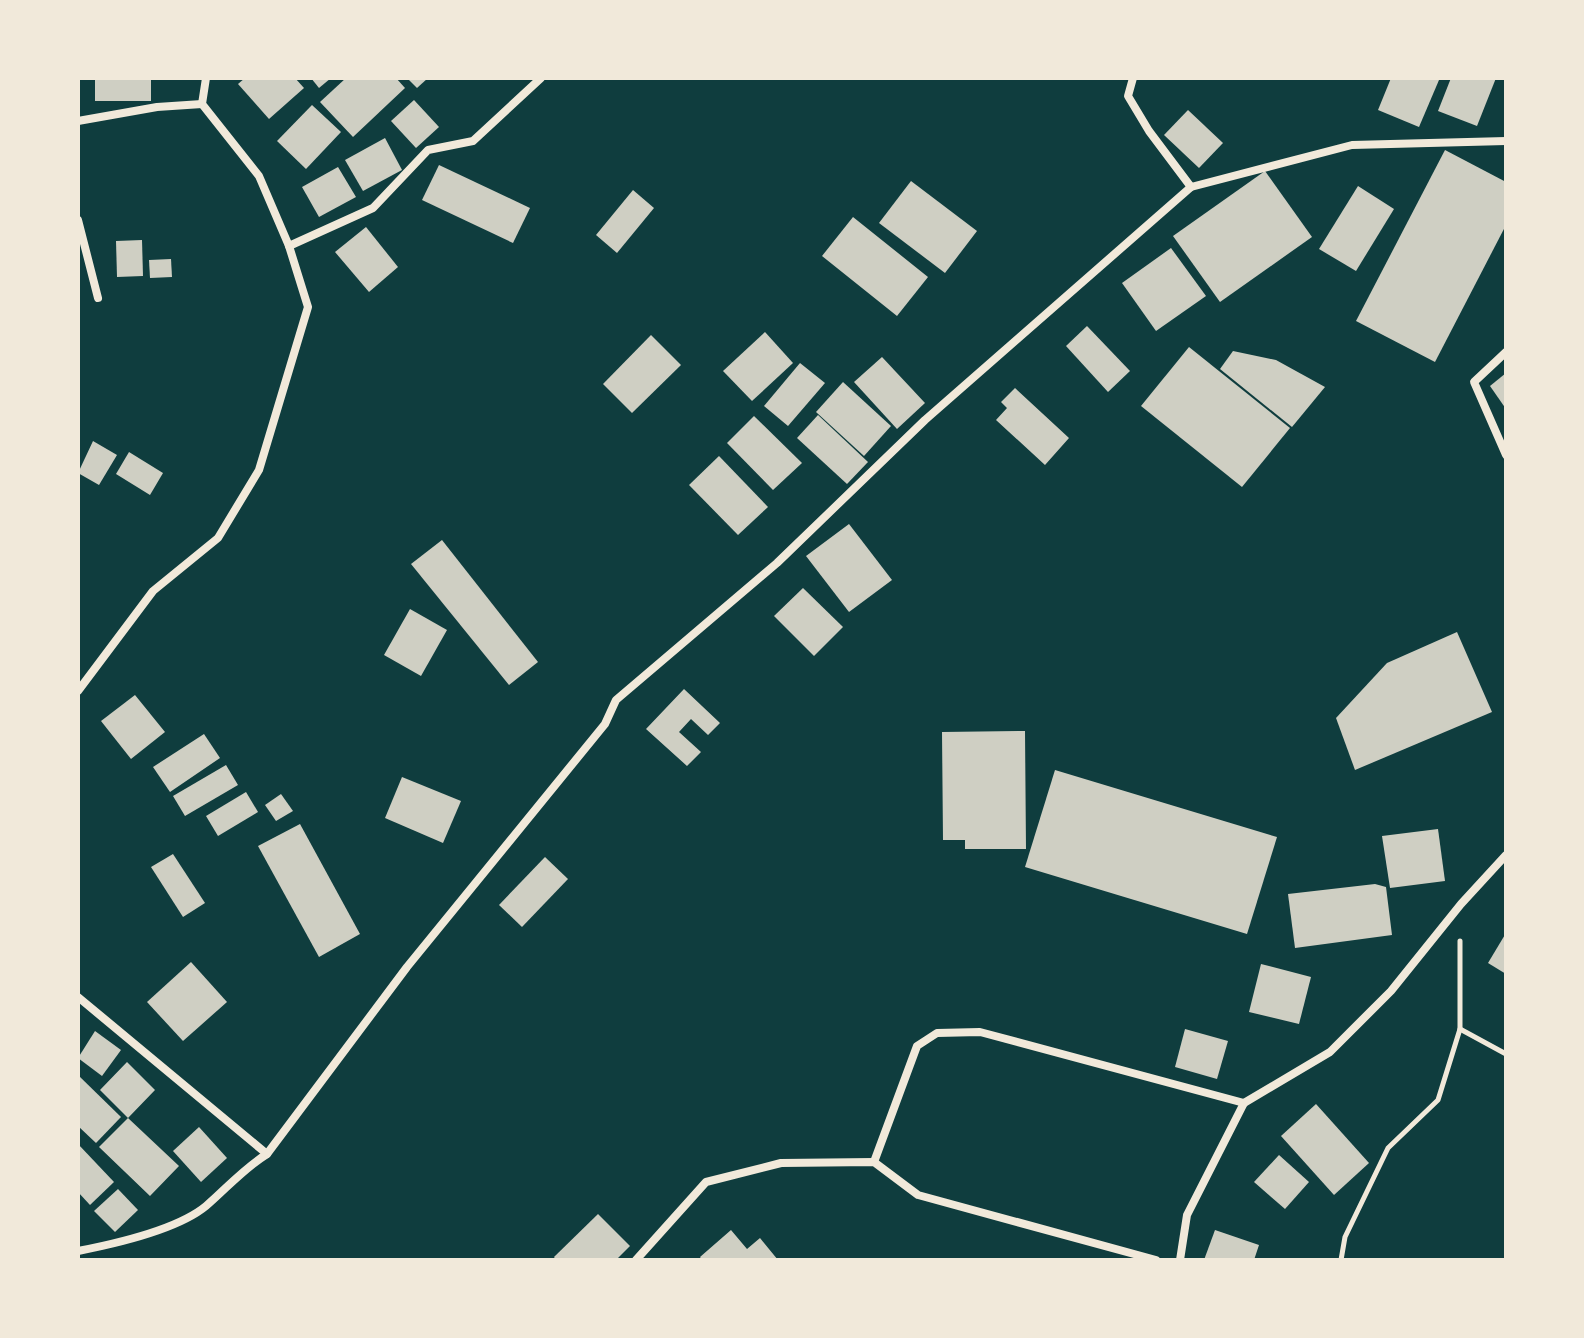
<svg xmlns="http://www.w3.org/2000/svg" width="1584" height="1338" font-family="'Libre Baskerville',serif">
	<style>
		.building { fill: #cfcfc3 }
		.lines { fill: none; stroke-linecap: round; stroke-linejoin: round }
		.path { stroke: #f1e9da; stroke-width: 5 }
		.minor { stroke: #f1e9da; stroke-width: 8 }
	</style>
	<rect width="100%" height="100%" fill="#0f3d3e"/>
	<g class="building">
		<rect x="95" y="78" width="56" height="23"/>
		<path d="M 245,78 L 295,78 L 304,88 L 269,119 L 238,84 Z"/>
		<path d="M 311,78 L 331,78 L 319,88 Z"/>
		<path d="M 346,78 L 396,78 L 405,88 L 353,137 L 320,102 Z"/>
		<path d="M 407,78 L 428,78 L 417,88 Z"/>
		<path d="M 1391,78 L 1439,80 L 1419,127 L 1378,110 Z"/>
		<path d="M 1451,78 L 1496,78 L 1477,126 L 1438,111 Z"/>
		<path d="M 414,100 L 439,127 L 416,148 L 391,121 Z"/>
		<path d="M 312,105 L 341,132 L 306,169 L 277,141 Z"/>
		<path d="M 1188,110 L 1223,143 L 1199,168 L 1164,135 Z"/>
		<path d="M 385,138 L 402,170 L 363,191 L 345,160 Z"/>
		<path d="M 1445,150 L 1506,182 L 1506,225 L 1435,362 L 1356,321 Z"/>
		<path d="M 439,165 L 530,208 L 513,243 L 422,200 Z"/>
		<path d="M 338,167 L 356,197 L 319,217 L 302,187 Z"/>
		<path d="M 1265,171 L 1312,237 L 1220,302 L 1173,236 Z"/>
		<path d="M 911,181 L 977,231 L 945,273 L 879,223 Z"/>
		<path d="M 1358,186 L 1394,209 L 1356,271 L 1319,249 Z"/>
		<path d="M 633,190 L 654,208 L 617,253 L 596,235 Z"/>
		<path d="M 853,217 L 928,277 L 897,316 L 822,256 Z"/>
		<path d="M 366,227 L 398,267 L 369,292 L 335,252 Z"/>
		<path d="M 142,240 L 143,276 L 117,277 L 116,241 Z"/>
		<path d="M 1171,248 L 1206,296 L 1156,331 L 1122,283 Z"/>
		<path d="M 171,259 L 172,277 L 150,278 L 149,260 Z"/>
		<path d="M 1087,326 L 1130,371 L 1108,392 L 1066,346 Z"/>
		<path d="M 765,332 L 793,363 L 752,401 L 723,371 Z"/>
		<path d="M 651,335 L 681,365 L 632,413 L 603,384 Z"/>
		<path d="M 1189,347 L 1290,428 L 1242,487 L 1141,406 Z"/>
		<path d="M 1233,351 L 1276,360 L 1325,387 L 1292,427 L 1220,369 Z"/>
		<path d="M 882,357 L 925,403 L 897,429 L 854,382 Z"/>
		<path d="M 800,363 L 825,383 L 788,426 L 764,406 Z"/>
		<path d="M 1506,373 L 1506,409 L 1490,386 Z"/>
		<path d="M 843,382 L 891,426 L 864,456 L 816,412 Z"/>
		<path d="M 1015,388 L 1069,438 L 1045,465 L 996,420 L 1007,408 L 1001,402 Z"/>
		<path d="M 818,415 L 868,462 L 847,484 L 797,438 Z"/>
		<path d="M 754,416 L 802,463 L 773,490 L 727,443 Z"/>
		<path d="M 93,441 L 117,455 L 99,485 L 78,473 Z"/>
		<path d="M 129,452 L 163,473 L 150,495 L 116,474 Z"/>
		<path d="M 719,456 L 768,507 L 738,535 L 689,485 Z"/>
		<path d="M 849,524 L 892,580 L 849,612 L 806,556 Z"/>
		<path d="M 442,540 L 538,662 L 509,685 L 411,564 Z"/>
		<path d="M 803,588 L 843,627 L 814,656 L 774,616 Z"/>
		<path d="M 410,609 L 447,630 L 421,676 L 384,655 Z"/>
		<path d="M 1457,632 L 1492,712 L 1355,770 L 1336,718 L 1387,663 Z"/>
		<path d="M 684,689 L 720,723 L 708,735 L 691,719 L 679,732 L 701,752 L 687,766 L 646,729 Z"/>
		<path d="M 135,695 L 165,732 L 131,759 L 101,721 Z"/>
		<path d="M 1025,731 L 1026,849 L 965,849 L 965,840 L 943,840 L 942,732 Z"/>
		<path d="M 204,734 L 220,758 L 170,792 L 153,767 Z"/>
		<path d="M 226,765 L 238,785 L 185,816 L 173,796 Z"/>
		<path d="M 1055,770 L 1277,837 L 1247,934 L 1025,867 Z"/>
		<path d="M 402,777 L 461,801 L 443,843 L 385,818 Z"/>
		<path d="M 246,792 L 258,812 L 218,836 L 206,816 Z"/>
		<path d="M 281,794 L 293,811 L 276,821 L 265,805 Z"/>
		<path d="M 300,824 L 360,934 L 319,957 L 258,846 Z"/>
		<path d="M 1438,829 L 1445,881 L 1390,888 L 1382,836 Z"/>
		<path d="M 173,854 L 205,903 L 183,917 L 151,867 Z"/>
		<path d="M 545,857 L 568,879 L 522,927 L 499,905 Z"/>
		<path d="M 1375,884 L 1386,887 L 1392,935 L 1295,948 L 1288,894 Z"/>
		<path d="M 1506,933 L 1506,974 L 1488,963 Z"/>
		<path d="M 191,962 L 227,1002 L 183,1041 L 147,1002 Z"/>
		<path d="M 1261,964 L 1311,977 L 1299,1024 L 1249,1012 Z"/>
		<path d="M 1185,1029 L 1228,1041 L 1217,1079 L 1175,1067 Z"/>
		<path d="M 95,1031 L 121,1050 L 102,1076 L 78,1058 Z"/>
		<path d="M 127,1062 L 155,1090 L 128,1118 L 179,1166 L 150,1196 L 99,1147 L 128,1118 L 100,1090 Z"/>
		<path d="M 78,1075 L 121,1117 L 96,1143 L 78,1126 Z"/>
		<path d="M 1316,1104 L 1369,1163 L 1334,1195 L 1281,1136 Z"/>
		<path d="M 199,1127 L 227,1158 L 201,1182 L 173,1151 Z"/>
		<path d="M 78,1144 L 114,1182 L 90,1205 L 78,1192 Z"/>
		<path d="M 1279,1155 L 1309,1182 L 1285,1209 L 1254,1182 Z"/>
		<path d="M 118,1189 L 138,1210 L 115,1232 L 94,1211 Z"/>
		<path d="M 598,1214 L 630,1246 L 616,1260 L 556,1260 L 554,1257 Z"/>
		<path d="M 731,1230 L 747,1249 L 760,1238 L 778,1260 L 702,1260 L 700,1257 Z"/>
		<path d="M 1215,1230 L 1259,1245 L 1254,1260 L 1204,1260 Z"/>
	</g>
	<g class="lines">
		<g class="path">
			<path d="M 1460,1029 L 1506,1054"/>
			<path d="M 1341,1260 L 1345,1237 L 1388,1148 L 1438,1100 L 1460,1029 L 1460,941"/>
		</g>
		<g class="minor">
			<path d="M 1133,78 L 1128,96 L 1149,131 L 1191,187"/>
			<path d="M 78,121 L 157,107 L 202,104"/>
			<path d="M 78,220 L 98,298"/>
			<path d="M 289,246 L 373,208 L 428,150 L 473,141 L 541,78"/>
			<path d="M 1506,352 L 1474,382 L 1506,455"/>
			<path d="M 78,691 L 153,591 L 218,538 L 259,470 L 308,307 L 289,246 L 259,176 L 202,104 L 206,78"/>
			<path d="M 78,997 L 267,1154"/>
			<path d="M 874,1162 L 917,1046 L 937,1033 L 980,1032 L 1244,1103"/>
			<path d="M 78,1251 C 114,1244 177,1230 206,1206 C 227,1188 243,1169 267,1154 L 407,967 L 605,724 L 616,700 L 777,563 L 925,420 L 1191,187 L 1352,145 L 1506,141"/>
			<path d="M 636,1260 L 706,1182 L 781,1163 L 874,1162 L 918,1195 L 1156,1260"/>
			<path d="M 1180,1260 L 1187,1215 L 1244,1103 L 1330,1052 L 1391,991 L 1461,904 L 1506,855"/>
		</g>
	</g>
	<rect width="1584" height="1338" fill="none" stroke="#f1e9da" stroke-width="160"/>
</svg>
